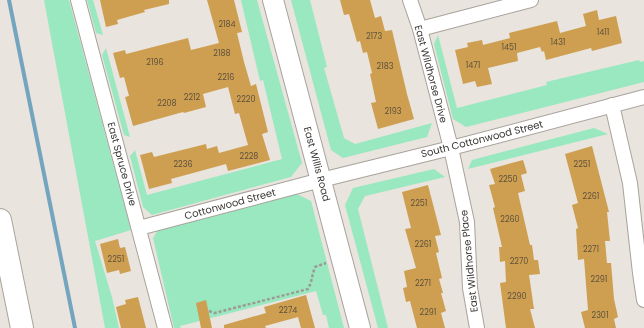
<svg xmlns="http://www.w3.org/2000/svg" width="644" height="328" font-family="Poppins,sans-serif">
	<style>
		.green { fill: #99e8c0 }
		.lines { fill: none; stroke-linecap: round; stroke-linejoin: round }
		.stream { stroke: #74a5bf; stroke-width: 4 }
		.building { fill: #ce9f51 }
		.street-casing { stroke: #a8a39c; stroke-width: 16 }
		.secondary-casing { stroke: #a8a39c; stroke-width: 22 }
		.highway-casing { stroke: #a8a39c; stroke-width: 24 }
		.path { stroke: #9d9994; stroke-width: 2.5; stroke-dasharray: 3 2; stroke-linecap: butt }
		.street { stroke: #fff; stroke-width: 14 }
		.secondary { stroke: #fff; stroke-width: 20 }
		.highway { stroke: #fff; stroke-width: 22 }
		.labels { text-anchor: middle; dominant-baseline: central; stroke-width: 3; stroke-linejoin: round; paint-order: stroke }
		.number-label { font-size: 8px; fill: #5e513b }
		.street-label { font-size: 10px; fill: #393734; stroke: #fff }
	</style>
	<rect width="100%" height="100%" fill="#e9e4dd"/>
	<g class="green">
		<path d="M 44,0 L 69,0 L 131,230 L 95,241 L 112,297 L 119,328 L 105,328 Z"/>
		<path d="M 87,0 L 93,0 L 103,35 L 96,33 Z"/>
		<path d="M 241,0 L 257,0 L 302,163 L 291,177 L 152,215 L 143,207 L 130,156 L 135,150 L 147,195 L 282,159 L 263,80 L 260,81 Z"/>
		<path d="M 291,0 L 310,0 L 327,67 L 324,68 L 344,138 L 355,144 L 432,123 L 427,137 L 343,158 L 331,150 Z"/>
		<path d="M 438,35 L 457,108 L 547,85 L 546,82 L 639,60 L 640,62 L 644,61 L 644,82 L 466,127 L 453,119 L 434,44 Z"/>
		<path d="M 106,48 L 130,137 L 124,135 L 102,55 Z"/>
		<path d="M 594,128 L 608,134 L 468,169 L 472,160 Z"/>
		<path d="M 434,169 L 445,177 L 365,196 L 358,209 L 388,328 L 378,328 L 345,205 L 353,188 Z"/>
		<path d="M 297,194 L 311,201 L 344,328 L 329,328 L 326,315 L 323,315 L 316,291 L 180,326 L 181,328 L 174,328 L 153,238 L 158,230 Z"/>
	</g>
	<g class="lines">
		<path class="stream" d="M 9,0 L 75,328"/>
	</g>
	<g class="building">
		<path d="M 100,0 L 169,0 L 169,4 L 144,10 L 145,12 L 117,20 L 118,24 L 106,27 Z"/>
		<path d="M 207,0 L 234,0 L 242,32 L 237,33 L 244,62 L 251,86 L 256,84 L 268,132 L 262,134 L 270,160 L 228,171 L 226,164 L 171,179 L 172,183 L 149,189 L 140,155 L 152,152 L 154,157 L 206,144 L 207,149 L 217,146 L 219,153 L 248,145 L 239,113 L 235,114 L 228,87 L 203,94 L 206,107 L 184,113 L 183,112 L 133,126 L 125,97 L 129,96 L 124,77 L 120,78 L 113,53 L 125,50 L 126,54 L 188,38 L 191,50 L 219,43 Z"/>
		<path d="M 340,0 L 370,0 L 375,18 L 381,16 L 385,31 L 392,30 L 407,94 L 414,119 L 378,129 L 371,103 L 376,102 L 370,74 L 372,73 L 367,52 L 363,53 L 360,41 L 357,42 L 349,14 L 344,15 Z"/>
		<path d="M 597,10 L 599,20 L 616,16 L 622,43 L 592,51 L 591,48 L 546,60 L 544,51 L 542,52 L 540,47 L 517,53 L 518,61 L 488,68 L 492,84 L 477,87 L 475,81 L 463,84 L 455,50 L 468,47 L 467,43 L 482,40 L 483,45 L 510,38 L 509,33 L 557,21 L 560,33 L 586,26 L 583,14 Z"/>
		<path d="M 592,146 L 609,212 L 607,212 L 610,241 L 605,241 L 607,263 L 611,263 L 614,299 L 618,317 L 614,319 L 616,328 L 585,328 L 581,312 L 588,310 L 584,259 L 578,260 L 576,229 L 578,228 L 572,205 L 578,203 L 565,154 Z"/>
		<path d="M 523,160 L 527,173 L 521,175 L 525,191 L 518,193 L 530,245 L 532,245 L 534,260 L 538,260 L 540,274 L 529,275 L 534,309 L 530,309 L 535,328 L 506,328 L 500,283 L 506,282 L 505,261 L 500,262 L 499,247 L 502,247 L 493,208 L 495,207 L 489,185 L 495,184 L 490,169 Z"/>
		<path d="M 428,185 L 441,235 L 435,236 L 439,252 L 436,253 L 442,278 L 439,279 L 443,293 L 441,293 L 446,311 L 441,313 L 445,328 L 417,328 L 410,301 L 406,302 L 403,288 L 407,287 L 404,271 L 416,268 L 405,229 L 411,228 L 402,192 Z"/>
		<path d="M 118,239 L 120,248 L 125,247 L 131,271 L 120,274 L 119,270 L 107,273 L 100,244 Z"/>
		<path d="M 306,295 L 315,328 L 301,328 L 298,317 L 265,326 L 266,328 L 224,328 L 224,325 L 266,313 L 264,307 Z"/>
		<path d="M 138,297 L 146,328 L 121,328 L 116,307 L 126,304 L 125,300 Z"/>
		<path d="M 206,300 L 212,328 L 201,328 L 196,303 Z"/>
	</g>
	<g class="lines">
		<g class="street-casing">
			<g id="street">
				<path d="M 78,0 L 165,328"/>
				<path d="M 410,0 L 420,29 L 451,148 L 467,222 L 470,288 L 477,328"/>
				<path d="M 420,29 L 531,0"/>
				<path d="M 612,105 L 630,183 L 640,273 L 644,300"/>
				<path d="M 139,228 L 321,180 L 451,148 L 644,97"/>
			</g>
		</g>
		<g class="secondary-casing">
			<path id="secondary" d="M 273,0 L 360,328"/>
		</g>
		<g class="highway-casing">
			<path id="highway" d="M 0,220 L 22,328"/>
		</g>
		<path class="path" d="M 209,311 L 215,313 L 308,289 C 312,282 312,275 315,267 L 326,263"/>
		<use href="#street" class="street"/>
		<use href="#secondary" class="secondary"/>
		<use href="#highway" class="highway"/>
	</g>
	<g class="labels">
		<g class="number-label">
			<text x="227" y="24">2184</text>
			<text x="603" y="32">1411</text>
			<text x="374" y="36">2173</text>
			<text x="558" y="42">1431</text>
			<text x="509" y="47">1451</text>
			<text x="222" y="53">2188</text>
			<text x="155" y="62">2196</text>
			<text x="473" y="65">1471</text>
			<text x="385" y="66">2183</text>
			<text x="226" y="77">2216</text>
			<text x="192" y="97">2212</text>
			<text x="246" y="99">2220</text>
			<text x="167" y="103">2208</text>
			<text x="393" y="111">2193</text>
			<text x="249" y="156">2228</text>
			<text x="183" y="164">2236</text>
			<text x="582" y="164">2251</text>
			<text x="508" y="179">2250</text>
			<text x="591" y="196">2261</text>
			<text x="419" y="203">2251</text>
			<text x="510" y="219">2260</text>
			<text x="423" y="244">2261</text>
			<text x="591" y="249">2271</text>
			<text x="116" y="259">2251</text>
			<text x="519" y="261">2270</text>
			<text x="599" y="279">2291</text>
			<text x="423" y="283">2271</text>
			<text x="517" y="296">2290</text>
			<text x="288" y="310">2274</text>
			<text x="428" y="312">2291</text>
			<text x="600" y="315">2301</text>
		</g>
		<g class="street-label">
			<text transform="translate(431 74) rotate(75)">East Wildhorse Drive</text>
			<text transform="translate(482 139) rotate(-14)">South Cottonwood Street</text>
			<text transform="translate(122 164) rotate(75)">East Spruce Drive</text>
			<text transform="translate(317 164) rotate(75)">East Willis Road</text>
			<text transform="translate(230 204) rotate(-15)">Cottonwood Street</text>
			<text transform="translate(469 261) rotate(-96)">East Wildhorse Place</text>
		</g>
	</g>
</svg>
